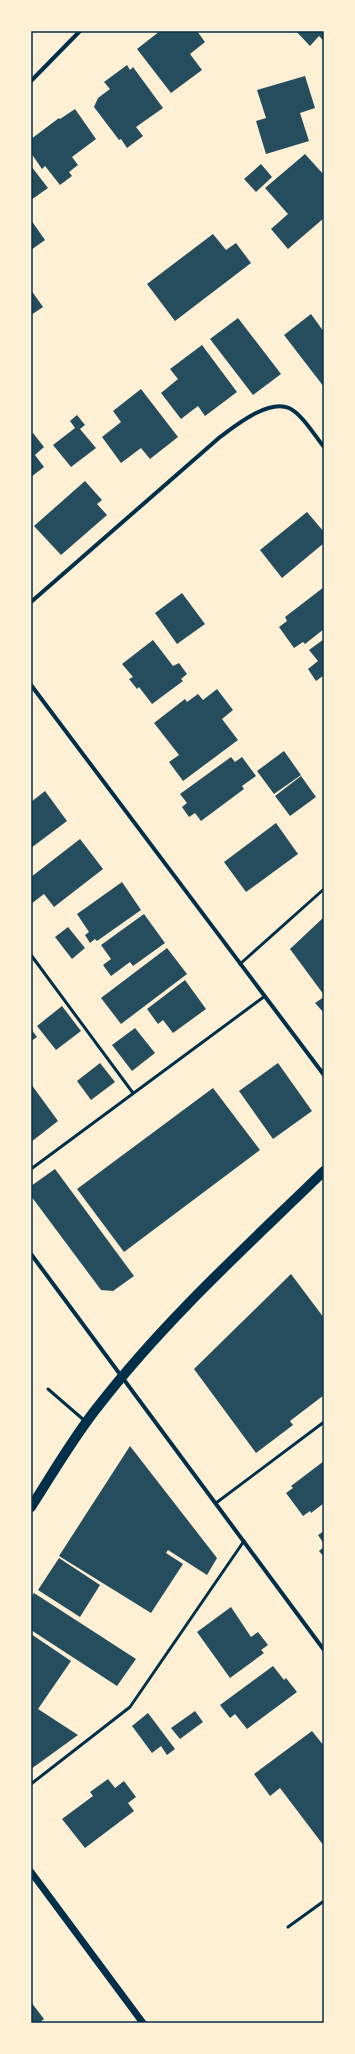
<svg xmlns="http://www.w3.org/2000/svg" width="355" height="2054" font-family="'Source Sans 3',sans-serif">
	<style>
		.building { fill: #264d5e }
		.lines { fill: none; stroke-linecap: round; stroke-linejoin: round }
		.service { stroke: #003049; stroke-width: 3 }
		.minor { stroke: #003049; stroke-width: 4 }
		.tertiary { stroke: #003049; stroke-width: 7 }
		.primary { stroke: #003049; stroke-width: 10 }
		.neatline { fill: none; stroke: #003049; stroke-width: 1.5 }
	</style>
	<rect width="100%" height="100%" fill="#fdf0d5"/>
	<g class="building">
		<path d="M 160,31 L 197,31 L 205,42 L 190,54 L 202,70 L 171,93 L 137,49 Z"/>
		<path d="M 296,31 L 324,31 L 324,41 L 319,36 L 310,46 Z"/>
		<path d="M 127,65 L 130,70 L 133,67 L 163,108 L 136,127 L 143,136 L 127,148 L 121,139 L 119,140 L 94,107 L 98,98 L 110,89 L 104,82 Z"/>
		<path d="M 305,76 L 315,108 L 300,113 L 309,141 L 266,154 L 256,121 L 266,118 L 257,90 Z"/>
		<path d="M 75,109 L 96,139 L 72,157 L 78,165 L 69,172 L 72,176 L 60,185 L 45,166 L 42,169 L 31,153 L 31,139 L 59,118 L 60,119 Z"/>
		<path d="M 305,154 L 324,175 L 324,218 L 288,249 L 271,229 L 288,214 L 265,188 Z"/>
		<path d="M 261,164 L 272,177 L 256,192 L 244,179 Z"/>
		<path d="M 31,166 L 48,188 L 31,200 Z"/>
		<path d="M 31,220 L 45,240 L 31,250 Z"/>
		<path d="M 213,234 L 226,250 L 236,243 L 251,263 L 175,321 L 147,284 Z"/>
		<path d="M 31,290 L 43,307 L 31,315 Z"/>
		<path d="M 311,314 L 324,332 L 324,387 L 284,335 Z"/>
		<path d="M 238,318 L 281,374 L 253,395 L 210,339 Z"/>
		<path d="M 202,345 L 237,392 L 205,416 L 198,406 L 181,419 L 161,393 L 178,379 L 170,369 Z"/>
		<path d="M 141,389 L 178,437 L 150,459 L 141,448 L 121,463 L 102,437 L 121,422 L 113,411 Z"/>
		<path d="M 77,415 L 85,425 L 80,429 L 96,448 L 71,467 L 53,445 L 75,428 L 70,421 Z"/>
		<path d="M 33,433 L 44,447 L 35,455 L 44,467 L 31,477 L 31,434 Z"/>
		<path d="M 85,481 L 102,500 L 97,504 L 107,515 L 61,555 L 34,526 Z"/>
		<path d="M 307,512 L 324,532 L 324,543 L 282,578 L 260,550 Z"/>
		<path d="M 324,587 L 324,629 L 305,644 L 303,642 L 294,648 L 279,627 L 287,621 L 285,617 Z"/>
		<path d="M 182,593 L 205,624 L 177,644 L 155,613 Z"/>
		<path d="M 324,639 L 324,675 L 316,681 L 308,669 L 318,661 L 309,650 Z"/>
		<path d="M 153,640 L 173,666 L 179,663 L 187,674 L 181,679 L 183,681 L 152,704 L 139,687 L 137,689 L 129,679 L 133,677 L 122,664 Z"/>
		<path d="M 217,689 L 233,710 L 222,719 L 238,740 L 183,781 L 169,762 L 179,755 L 154,723 L 185,699 L 187,702 L 198,694 L 203,700 Z"/>
		<path d="M 284,751 L 301,775 L 274,794 L 257,771 Z"/>
		<path d="M 231,757 L 235,762 L 242,757 L 256,776 L 242,786 L 244,789 L 201,821 L 195,813 L 189,817 L 182,807 L 187,803 L 180,794 Z"/>
		<path d="M 301,776 L 316,797 L 290,816 L 275,796 Z"/>
		<path d="M 45,791 L 67,821 L 31,848 L 31,802 Z"/>
		<path d="M 276,823 L 298,854 L 246,892 L 224,862 Z"/>
		<path d="M 80,839 L 103,869 L 54,907 L 44,894 L 31,904 L 31,877 Z"/>
		<path d="M 122,882 L 141,910 L 97,941 L 95,939 L 90,943 L 85,935 L 89,932 L 77,914 Z"/>
		<path d="M 144,914 L 165,943 L 133,966 L 130,962 L 111,976 L 103,965 L 111,959 L 101,945 Z"/>
		<path d="M 324,917 L 324,995 L 290,949 Z"/>
		<path d="M 68,927 L 85,948 L 72,959 L 55,937 Z"/>
		<path d="M 167,948 L 187,974 L 121,1024 L 101,998 Z"/>
		<path d="M 185,980 L 206,1009 L 173,1033 L 163,1020 L 158,1024 L 147,1009 Z"/>
		<path d="M 324,997 L 324,1013 L 315,1003 Z"/>
		<path d="M 62,1006 L 81,1031 L 56,1050 L 37,1026 Z"/>
		<path d="M 135,1028 L 155,1053 L 132,1071 L 112,1045 Z"/>
		<path d="M 31,1029 L 37,1037 L 31,1041 Z"/>
		<path d="M 100,1063 L 115,1082 L 91,1100 L 77,1081 Z"/>
		<path d="M 278,1063 L 312,1111 L 273,1139 L 239,1091 Z"/>
		<path d="M 31,1084 L 58,1121 L 31,1142 Z"/>
		<path d="M 213,1088 L 260,1150 L 124,1252 L 77,1189 Z"/>
		<path d="M 55,1169 L 134,1276 L 113,1291 L 101,1290 L 31,1196 L 31,1186 Z"/>
		<path d="M 291,1274 L 324,1318 L 324,1395 L 290,1421 L 293,1425 L 256,1453 L 194,1369 Z"/>
		<path d="M 130,1446 L 217,1558 L 207,1575 L 168,1550 L 166,1553 L 183,1564 L 151,1613 L 59,1556 Z"/>
		<path d="M 324,1461 L 324,1503 L 311,1513 L 310,1511 L 303,1516 L 286,1493 L 293,1488 L 291,1486 Z"/>
		<path d="M 324,1531 L 324,1544 L 318,1535 Z"/>
		<path d="M 324,1547 L 324,1557 L 319,1551 Z"/>
		<path d="M 59,1558 L 100,1585 L 80,1617 L 38,1590 Z"/>
		<path d="M 34,1593 L 136,1659 L 117,1686 L 31,1630 L 31,1598 Z"/>
		<path d="M 231,1607 L 251,1637 L 258,1632 L 268,1645 L 261,1650 L 264,1653 L 230,1678 L 197,1632 Z"/>
		<path d="M 31,1634 L 71,1661 L 38,1709 L 78,1735 L 31,1769 Z"/>
		<path d="M 273,1666 L 284,1680 L 286,1678 L 297,1692 L 247,1729 L 235,1714 L 230,1718 L 220,1705 Z"/>
		<path d="M 195,1711 L 203,1722 L 180,1739 L 171,1728 Z"/>
		<path d="M 148,1713 L 175,1749 L 167,1755 L 161,1746 L 152,1753 L 132,1726 Z"/>
		<path d="M 312,1731 L 324,1746 L 324,1846 L 280,1788 L 270,1796 L 254,1774 Z"/>
		<path d="M 108,1779 L 115,1788 L 124,1781 L 136,1797 L 128,1803 L 134,1811 L 85,1848 L 62,1819 L 93,1796 L 90,1792 Z"/>
		<path d="M 31,2002 L 44,2019 L 39,2023 L 31,2023 Z"/>
	</g>
	<g class="lines">
		<g class="service">
			<path d="M 31,955 L 133,1093"/>
			<path d="M 240,964 L 324,889"/>
			<path d="M 31,1169 L 265,996"/>
			<path d="M 48,1389 L 85,1421"/>
			<path d="M 216,1503 L 324,1422"/>
			<path d="M 31,1784 L 130,1707 L 244,1541"/>
			<path d="M 288,1927 L 324,1901"/>
		</g>
		<g class="minor">
			<path d="M 31,81 L 80,31"/>
			<path d="M 31,602 L 220,437 C 235,426 268,399 289,408 C 302,414 315,436 324,447"/>
			<path d="M 31,685 L 324,1075"/>
			<path d="M 31,1254 L 324,1650"/>
		</g>
		<path class="tertiary" d="M 31,1872 L 143,2023"/>
		<path class="primary" d="M 31,1507 C 53,1473 74,1436 100,1404 C 166,1319 247,1246 324,1171"/>
	</g>
	<rect width="355" height="2054" fill="none" stroke="#fdf0d5" stroke-width="64"/>
	<rect x="32" y="32" width="291" height="1990" class="neatline"/>
</svg>
